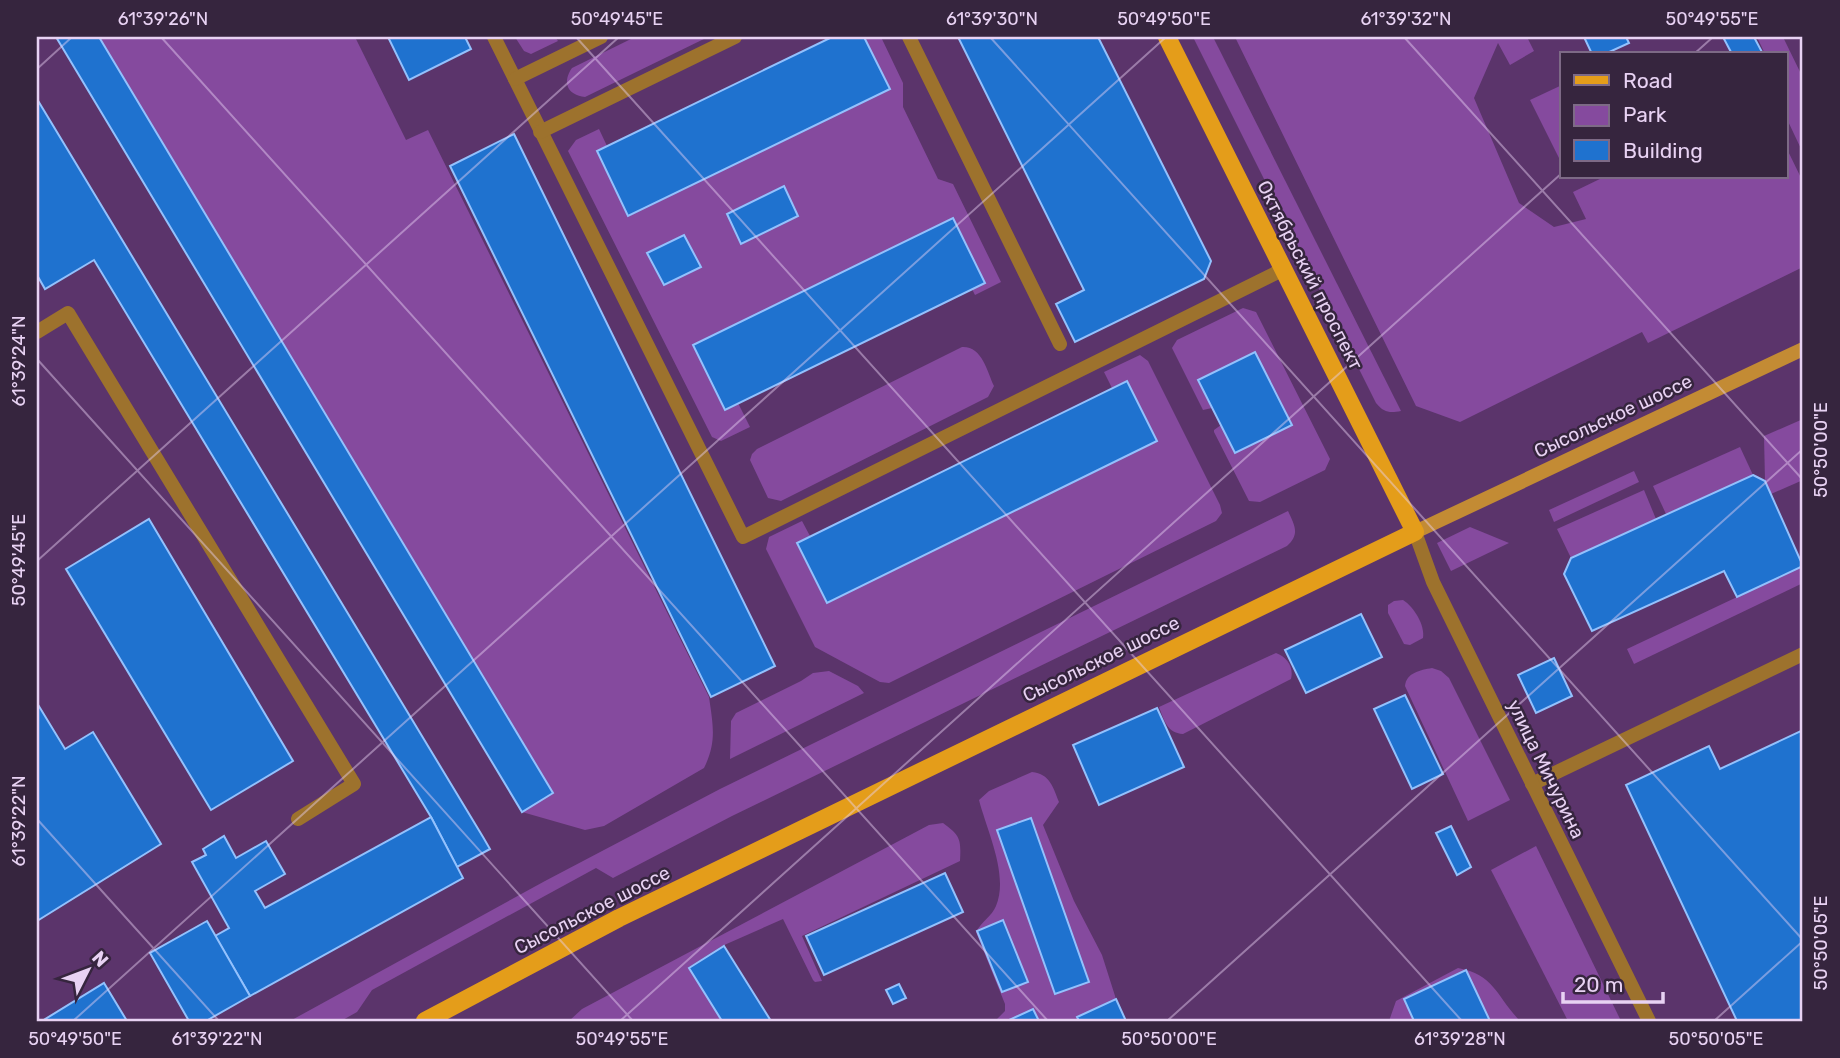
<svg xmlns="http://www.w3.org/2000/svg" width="1840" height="1058" font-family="Rubik,sans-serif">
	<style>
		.green { fill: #854a9e }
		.building { fill: #1f72cf; stroke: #93c1fd; stroke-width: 2 }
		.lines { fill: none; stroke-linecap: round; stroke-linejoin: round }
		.service { stroke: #9d722d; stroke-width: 14 }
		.minor { stroke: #9d722d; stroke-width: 14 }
		.secondary { stroke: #c38b34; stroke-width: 14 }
		.primary { stroke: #e49d1a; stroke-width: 18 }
		.ticks { fill: none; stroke: #e8d2f3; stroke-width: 2; stroke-opacity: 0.45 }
		.labels { text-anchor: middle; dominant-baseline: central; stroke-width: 5; stroke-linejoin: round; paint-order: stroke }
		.street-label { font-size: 19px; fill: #e8d2f3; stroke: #36253e }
		.neatline { fill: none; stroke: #e8d2f3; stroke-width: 2.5 }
		.ticks-label { font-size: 18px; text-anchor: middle; fill: #e8d2f3 }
	</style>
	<rect width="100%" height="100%" fill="#5b346b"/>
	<g class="green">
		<path d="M 99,37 L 355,37 L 406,140 L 428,130 L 709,697 C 713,725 717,742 704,768 L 604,826 L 585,830 L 522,812 L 553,793 Z"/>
		<path d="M 515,37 L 555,37 L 558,41 L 531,54 L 524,51 Z"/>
		<path d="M 635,37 L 708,37 L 585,97 C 567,95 562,82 572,68 Z"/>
		<path d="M 864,37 L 881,37 L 903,83 L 903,107 L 938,179 L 953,184 L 1001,282 L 975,295 L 972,289 L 985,283 L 953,218 L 738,403 L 750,427 L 721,441 L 712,437 L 568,151 L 576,140 L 599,129 L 607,146 L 597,152 L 629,216 L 889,89 Z"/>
		<path d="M 1193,37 L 1213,37 L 1401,411 C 1390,413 1384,413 1376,403 Z"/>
		<path d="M 1235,37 L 1527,37 L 1534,51 L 1510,65 L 1498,43 L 1474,98 L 1519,203 L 1554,227 L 1586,219 L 1573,192 L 1604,177 L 1786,177 L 1786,147 L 1803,182 L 1803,267 L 1648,343 L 1642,332 L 1460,422 L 1416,406 Z"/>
		<path d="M 1757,37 L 1783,37 L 1803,78 L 1803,153 L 1786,117 L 1786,54 L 1765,54 Z"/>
		<path d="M 1562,85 L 1562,164 L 1530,100 Z"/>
		<path d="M 1243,308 L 1256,312 L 1330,459 L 1325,470 L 1260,502 L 1249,501 L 1214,432 L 1214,430 L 1221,425 L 1212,408 L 1203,410 L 1172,348 L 1177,340 Z"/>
		<path d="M 962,347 C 982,346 987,371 994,386 L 988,397 L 781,501 L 768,498 L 750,460 L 752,454 L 757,449 Z"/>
		<path d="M 1140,355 L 1148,361 L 1220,505 L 1222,513 L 1216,521 L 889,683 L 880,682 L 815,647 L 766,549 L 769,537 L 802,521 L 810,536 L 797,544 L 827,603 L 1157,441 L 1127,381 L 1112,388 L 1104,372 Z"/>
		<path d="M 1803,419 L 1803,480 L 1771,494 L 1765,481 L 1764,436 Z"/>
		<path d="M 1740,447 L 1753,475 L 1666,514 L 1653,486 Z"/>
		<path d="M 1634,471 L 1639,482 L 1554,522 L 1549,510 Z"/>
		<path d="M 1644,490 L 1656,519 L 1571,558 L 1557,529 Z"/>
		<path d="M 1288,511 C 1295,526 1300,534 1287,546 L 732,816 L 613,878 L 596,868 L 372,990 L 357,1012 L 341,1021 L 290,1021 L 545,881 L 720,789 Z"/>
		<path d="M 1470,527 L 1509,543 L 1451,571 L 1437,543 Z"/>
		<path d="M 1803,566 L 1803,583 L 1634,664 L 1627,649 Z"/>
		<path d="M 1403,600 C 1414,607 1425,625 1423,638 L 1410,645 L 1404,644 L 1388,613 L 1388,605 L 1394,601 Z"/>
		<path d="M 1276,653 C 1287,657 1294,667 1291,679 L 1183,734 C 1167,733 1164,720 1159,707 Z"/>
		<path d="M 1432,668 L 1441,671 L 1449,678 L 1510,800 L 1468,821 L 1405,686 C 1406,673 1420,670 1432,668 Z"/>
		<path d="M 829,671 L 858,686 L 864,693 L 730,759 L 731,721 L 736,713 L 801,681 L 813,673 Z"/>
		<path d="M 1032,772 C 1050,774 1053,787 1059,802 L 1043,825 L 1074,901 L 1102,955 L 1116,999 L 1077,1017 L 1079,1021 L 995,1021 L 1005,1011 L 1005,1004 L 976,932 C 981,922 992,916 996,906 C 1009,875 987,831 979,800 L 989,791 Z"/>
		<path d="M 943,823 C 961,836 961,840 960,861 L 802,936 L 822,981 L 815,982 L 813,980 L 783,919 L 722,946 L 689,967 L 722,1021 L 569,1021 L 582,1009 L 929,825 Z"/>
		<path d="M 1536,846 L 1621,1021 L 1568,1021 L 1491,870 Z"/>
		<path d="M 1458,968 C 1495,975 1496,996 1520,1021 L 1389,1021 L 1396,1001 Z"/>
	</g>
	<g class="building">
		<path d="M 56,37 L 99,37 L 553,793 L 522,812 Z"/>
		<path d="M 388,37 L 465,37 L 471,49 L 409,80 Z"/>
		<path d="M 832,37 L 864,37 L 890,89 L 628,216 L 597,151 Z"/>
		<path d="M 958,37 L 1098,37 L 1211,261 L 1204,279 L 1075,342 L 1056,304 L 1084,290 Z"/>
		<path d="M 1584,37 L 1626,37 L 1629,43 L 1605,54 L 1592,54 Z"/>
		<path d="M 1723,37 L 1754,37 L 1763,54 L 1732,54 Z"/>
		<path d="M 37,99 L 483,837 L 490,849 L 457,867 L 431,817 L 94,260 L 45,289 L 37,275 Z"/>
		<path d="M 514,134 L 775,666 L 711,697 L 450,166 Z"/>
		<path d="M 784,186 L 798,216 L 741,244 L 727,214 Z"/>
		<path d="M 953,218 L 985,283 L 725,410 L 693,345 Z"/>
		<path d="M 684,235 L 701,267 L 664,285 L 647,253 Z"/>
		<path d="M 1255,352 L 1292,425 L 1235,453 L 1198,380 Z"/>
		<path d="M 1127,381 L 1157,441 L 827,603 L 797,543 Z"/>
		<path d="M 1753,475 L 1765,481 L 1803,566 L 1737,597 L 1724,571 L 1592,631 L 1564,574 L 1571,558 Z"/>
		<path d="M 149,519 L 293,761 L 211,810 L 66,569 Z"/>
		<path d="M 1361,614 L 1382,657 L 1306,693 L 1285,650 Z"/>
		<path d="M 1554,658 L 1572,696 L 1536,713 L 1518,675 Z"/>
		<path d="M 1405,695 L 1443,774 L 1412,789 L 1374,709 Z"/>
		<path d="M 37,703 L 65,749 L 93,732 L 161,844 L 37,921 Z"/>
		<path d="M 1157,708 L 1184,767 L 1099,805 L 1073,745 Z"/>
		<path d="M 1803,730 L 1803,1021 L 1737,1021 L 1626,785 L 1709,746 L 1720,769 Z"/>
		<path d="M 431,817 L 463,878 L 250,996 L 215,936 L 229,928 L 192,862 L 206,855 L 203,849 L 224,836 L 236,858 L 266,841 L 285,874 L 255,891 L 265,908 Z"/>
		<path d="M 1031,818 L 1089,982 L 1055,994 L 997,830 Z"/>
		<path d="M 1451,826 L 1471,867 L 1457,875 L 1436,833 Z"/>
		<path d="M 945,873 L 963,912 L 824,975 L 806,936 Z"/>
		<path d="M 1003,920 L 1028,982 L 1002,992 L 977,931 Z"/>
		<path d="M 207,921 L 250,996 L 206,1021 L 189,1021 L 150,953 Z"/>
		<path d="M 724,946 L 771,1021 L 722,1021 L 689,968 Z"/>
		<path d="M 1466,970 L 1490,1021 L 1414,1021 L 1404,999 Z"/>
		<path d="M 104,983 L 127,1021 L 42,1021 Z"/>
		<path d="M 899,984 L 906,998 L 893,1004 L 886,990 Z"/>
		<path d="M 1116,999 L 1126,1021 L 1079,1021 L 1077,1017 Z"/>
		<path d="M 1033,1009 L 1039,1021 L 1007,1021 Z"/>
	</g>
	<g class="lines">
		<g class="service">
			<path d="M 494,37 L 743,537 L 1284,269"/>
			<path d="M 909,37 L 1060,344"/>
			<path d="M 515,79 L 601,37"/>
			<path d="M 540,132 L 735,37"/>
			<path d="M 37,332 L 68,313 L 354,784 L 298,819"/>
			<path d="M 1532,784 L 1803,654"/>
		</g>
		<path class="minor" d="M 1415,532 L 1433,582 L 1649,1021"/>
		<path class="secondary" d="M 1415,532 L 1803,349"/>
		<path class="primary" d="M 425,1021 L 619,918 L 1415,532 L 1167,37"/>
	</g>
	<path class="ticks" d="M 161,37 L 1048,1021M 576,37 L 1462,1021M 990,37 L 1803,940M 1404,37 L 1803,480M 1694,54 L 1713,37M 37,69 L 72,37M 37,359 L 633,1021M 37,561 L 619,37M 37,819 L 219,1021M 73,1021 L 1166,37M 620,1021 L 1562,173M 1167,1021 L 1803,449M 1714,1021 L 1803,941"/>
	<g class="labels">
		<g class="street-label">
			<text transform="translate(1310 275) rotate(63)">Октябрьский проспект</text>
			<text transform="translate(1613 416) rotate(-25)">Сысольское шоссе</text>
			<text transform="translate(1101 659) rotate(-26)">Сысольское шоссе</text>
			<text transform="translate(1546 769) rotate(64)">улица Мичурина</text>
			<text transform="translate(592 910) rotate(-27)">Сысольское шоссе</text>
		</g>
	</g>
	<rect width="1840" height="1058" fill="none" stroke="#36253e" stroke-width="77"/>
	<rect x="1560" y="52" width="228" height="126" fill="#36253e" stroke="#7d6a86" stroke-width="2"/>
	<rect x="1574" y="75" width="35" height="10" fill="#e49d1a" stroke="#7d6a86" stroke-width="2"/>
	<text x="1623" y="88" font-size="21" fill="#e8d2f3">Road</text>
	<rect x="1574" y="105" width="35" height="21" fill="#854a9e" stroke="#7d6a86" stroke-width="2"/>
	<text x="1623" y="122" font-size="21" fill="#e8d2f3">Park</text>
	<rect x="1574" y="140" width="35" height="21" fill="#1f72cf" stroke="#7d6a86" stroke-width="2"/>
	<text x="1623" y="158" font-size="21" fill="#e8d2f3">Building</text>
	<g transform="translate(88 970) rotate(48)" stroke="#36253e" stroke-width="5" paint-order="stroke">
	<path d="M0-5L12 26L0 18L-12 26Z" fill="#e8d2f3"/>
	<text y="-10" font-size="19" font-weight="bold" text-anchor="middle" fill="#e8d2f3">N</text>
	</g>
	<path d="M1563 992v10h100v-10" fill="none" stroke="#e8d2f3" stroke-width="3.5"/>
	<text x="1574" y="992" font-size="21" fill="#e8d2f3" stroke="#36253e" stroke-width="5" paint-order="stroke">20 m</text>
	<rect x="38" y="38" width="1763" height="982" class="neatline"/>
	<g class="ticks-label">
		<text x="163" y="25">61°39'26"N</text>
		<text x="617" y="25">50°49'45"E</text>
		<text x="992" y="25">61°39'30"N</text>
		<text x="1164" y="25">50°49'50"E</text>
		<text x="1406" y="25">61°39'32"N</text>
		<text x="1712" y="25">50°49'55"E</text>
		<text transform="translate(19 361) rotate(-90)" y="6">61°39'24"N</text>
		<text transform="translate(1821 450) rotate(-90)" y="6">50°50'00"E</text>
		<text transform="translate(19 560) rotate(-90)" y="6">50°49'45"E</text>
		<text transform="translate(19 821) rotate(-90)" y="6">61°39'22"N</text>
		<text transform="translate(1821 943) rotate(-90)" y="6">50°50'05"E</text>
		<text x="75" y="1045">50°49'50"E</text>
		<text x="217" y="1045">61°39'22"N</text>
		<text x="622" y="1045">50°49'55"E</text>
		<text x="1169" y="1045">50°50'00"E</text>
		<text x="1460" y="1045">61°39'28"N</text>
		<text x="1716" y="1045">50°50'05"E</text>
	</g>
</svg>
